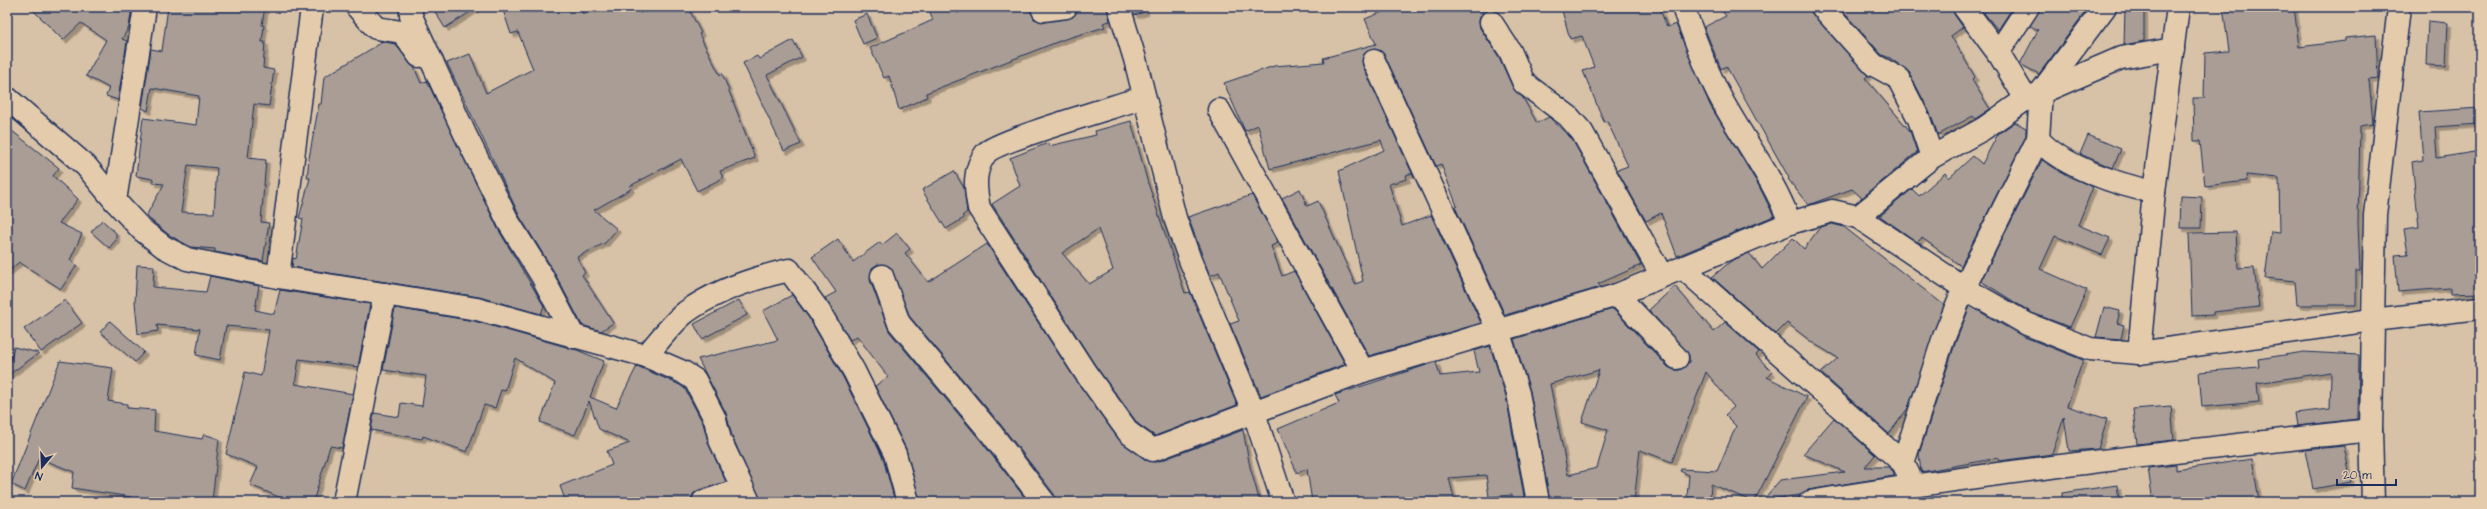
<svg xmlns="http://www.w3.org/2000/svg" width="2487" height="509" font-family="'Architects Daughter',sans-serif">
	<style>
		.building { fill: #a99d95; stroke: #1b2f5e; fill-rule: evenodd; filter: url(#shadow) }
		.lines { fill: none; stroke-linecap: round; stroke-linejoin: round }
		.minor-casing { stroke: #1b2f5e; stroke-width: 25 }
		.minor { stroke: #e4cbac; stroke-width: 22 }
	</style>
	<defs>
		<filter id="shadow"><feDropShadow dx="3.5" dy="3.5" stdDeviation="0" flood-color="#0004"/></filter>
	</defs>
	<rect width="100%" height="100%" fill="#d8c2a7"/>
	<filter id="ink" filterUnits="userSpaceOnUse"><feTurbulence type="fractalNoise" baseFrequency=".025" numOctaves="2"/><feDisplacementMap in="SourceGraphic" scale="8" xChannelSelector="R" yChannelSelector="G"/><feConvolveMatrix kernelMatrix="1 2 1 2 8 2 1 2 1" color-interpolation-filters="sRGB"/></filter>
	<g filter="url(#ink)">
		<g class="building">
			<path d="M 30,7 L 132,7 L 129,27 L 122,39 L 127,41 L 118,100 L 106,96 L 109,88 L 86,76 L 106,40 L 81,23 L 63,40 Z"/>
			<path d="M 168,7 L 265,7 L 262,25 L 264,26 L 262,42 L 265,42 L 263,68 L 274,70 L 269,106 L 254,104 L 248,158 L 266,160 L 261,222 L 269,223 L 263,261 L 215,252 L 215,249 L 191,247 L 169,235 L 146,216 L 164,184 L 153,183 L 153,179 L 136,176 L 143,118 L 196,125 L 199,96 L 152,88 L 148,111 L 142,108 L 151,49 L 162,51 ZM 188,165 L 217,168 L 214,213 L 181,212 Z"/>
			<path d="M 432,7 L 478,7 L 445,28 Z"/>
			<path d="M 502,7 L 580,7 L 583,14 L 599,7 L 638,7 L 640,13 L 652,7 L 688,7 L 701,33 L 699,34 L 720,75 L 722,73 L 755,158 L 720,171 L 723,178 L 697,191 L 681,159 L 630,186 L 631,189 L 594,210 L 617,229 L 605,243 L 577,257 L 585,273 L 582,275 L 613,323 L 601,331 L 582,325 L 553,270 L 520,217 L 447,63 L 470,54 L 486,93 L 533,69 L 518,32 L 511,34 Z"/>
			<path d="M 928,7 L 954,7 L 957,13 L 973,7 L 1030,7 L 1034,19 L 1044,22 L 1073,17 L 1078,7 L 1107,7 L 1110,21 L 1103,23 L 1105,27 L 1065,39 L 926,93 L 927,97 L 899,110 L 889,76 L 884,78 L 870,48 L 933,20 Z"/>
			<path d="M 1132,7 L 1145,7 L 1145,12 L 1134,15 Z"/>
			<path d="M 1378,7 L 1479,7 L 1483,13 L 1479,22 L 1480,28 L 1499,57 L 1513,88 L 1523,98 L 1537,123 L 1549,117 L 1572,139 L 1641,265 L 1598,284 L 1601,287 L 1505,315 L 1455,207 L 1457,206 L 1441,164 L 1436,166 L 1385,56 L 1381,51 L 1369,50 L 1364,54 L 1363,66 L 1412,173 L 1406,175 L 1407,179 L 1389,184 L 1402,226 L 1431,215 L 1481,323 L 1369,356 L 1282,198 L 1300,189 L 1307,206 L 1318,201 L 1355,284 L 1363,281 L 1339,171 L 1384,150 L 1381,140 L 1270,169 L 1258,125 L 1245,131 L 1224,83 L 1274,66 L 1324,62 L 1323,58 L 1376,44 L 1365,19 L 1382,12 Z"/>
			<path d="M 1561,7 L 1659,7 L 1667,27 L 1676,24 L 1710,105 L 1759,186 L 1774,216 L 1677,256 L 1661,213 L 1646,221 L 1617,170 L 1628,166 L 1607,121 L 1604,122 L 1583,71 L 1594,67 L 1582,36 L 1570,39 Z"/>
			<path d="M 1719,7 L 1810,7 L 1813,15 L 1868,76 L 1865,78 L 1910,131 L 1917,152 L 1862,198 L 1852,189 L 1808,205 L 1788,179 L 1789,178 L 1726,66 L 1721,69 L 1704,27 L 1726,16 Z"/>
			<path d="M 1839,7 L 1952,7 L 1954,14 L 1963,27 L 1951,36 L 1975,77 L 1972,80 L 1990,109 L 1975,119 L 1973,116 L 1938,135 L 1930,113 L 1909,72 L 1890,58 L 1882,55 Z"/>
			<path d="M 1989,7 L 2013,7 L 1998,30 L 1984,13 Z"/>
			<path d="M 2040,7 L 2089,7 L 2039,74 L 2020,64 L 2038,30 L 2030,26 Z"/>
			<path d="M 2125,7 L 2144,7 L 2144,41 L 2124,45 Z"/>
			<path d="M 2223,7 L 2253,7 L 2253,12 L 2294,7 L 2299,47 L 2345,41 L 2345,38 L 2376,35 L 2378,78 L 2369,79 L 2373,124 L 2360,126 L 2358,223 L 2360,271 L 2356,271 L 2356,305 L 2297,305 L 2295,281 L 2265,278 L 2271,231 L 2280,232 L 2279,178 L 2246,175 L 2247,181 L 2205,186 L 2200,141 L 2194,141 L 2193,98 L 2204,98 L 2205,53 L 2229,51 Z"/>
			<path d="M 867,14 L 877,38 L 863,44 L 853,20 Z"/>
			<path d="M 2428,21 L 2448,23 L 2446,66 L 2426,65 Z"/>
			<path d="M 793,40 L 802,57 L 767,75 L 801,144 L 784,151 L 743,63 L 757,56 L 759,59 Z"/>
			<path d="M 380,41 L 395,44 L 414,67 L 421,83 L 427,81 L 498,229 L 544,306 L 541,314 L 479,297 L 292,267 L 293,258 L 296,259 L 303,219 L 299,218 L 310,178 L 307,178 L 309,158 L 319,104 L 321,104 L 324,77 L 381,43 Z"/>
			<path d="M 2480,108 L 2480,124 L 2435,127 L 2437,158 L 2480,151 L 2480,293 L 2450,294 L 2450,288 L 2398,292 L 2395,255 L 2408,254 L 2404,229 L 2419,227 L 2412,162 L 2423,160 L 2419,112 Z"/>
			<path d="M 1131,121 L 1147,180 L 1185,293 L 1190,292 L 1237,405 L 1155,436 L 1138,424 L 1095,365 L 992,204 L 1020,186 L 1010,158 L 1048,143 L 1049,146 L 1096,135 L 1095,131 ZM 1098,229 L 1113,270 L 1089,284 L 1062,253 Z"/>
			<path d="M 2015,122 L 2026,128 L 2026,136 L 1961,266 L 1922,238 L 1917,242 L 1880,216 L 1912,189 L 1919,196 L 1945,173 L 1949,178 L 1973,156 L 1982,164 L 1998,134 Z"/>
			<path d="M 7,127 L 59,168 L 53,176 L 78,199 L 59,223 L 82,234 L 70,260 L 77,265 L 61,289 L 19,262 L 7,273 Z"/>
			<path d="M 2088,135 L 2121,149 L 2113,168 L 2080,154 Z"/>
			<path d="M 2042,160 L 2070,177 L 2093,187 L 2078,225 L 2110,238 L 2102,255 L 2055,236 L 2040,269 L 2087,290 L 2070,327 L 2032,313 L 1981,281 Z"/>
			<path d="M 954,171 L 964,188 L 967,212 L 962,216 L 964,218 L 946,229 L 922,190 Z"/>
			<path d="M 1252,195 L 1278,243 L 1271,246 L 1282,276 L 1294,271 L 1345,364 L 1261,396 L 1230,324 L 1239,321 L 1219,272 L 1210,276 L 1188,217 Z"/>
			<path d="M 2181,196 L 2202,197 L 2201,228 L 2180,228 Z"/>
			<path d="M 102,220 L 116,233 L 116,240 L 109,248 L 91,232 Z"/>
			<path d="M 1832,224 L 1844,227 L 1944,305 L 1908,408 L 1889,434 L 1821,373 L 1838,358 L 1813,343 L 1787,323 L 1776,334 L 1712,277 L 1731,261 L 1749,253 L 1762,269 L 1793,238 L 1804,249 L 1820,227 Z"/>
			<path d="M 2236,232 L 2238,268 L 2254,267 L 2259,307 L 2213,312 L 2213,315 L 2192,316 L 2189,233 Z"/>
			<path d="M 897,233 L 910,249 L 905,253 L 928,282 L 987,244 L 1075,379 L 1119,440 L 1146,460 L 1157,462 L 1243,430 L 1250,467 L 1260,502 L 1056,502 L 1054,494 L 1001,425 L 910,317 L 890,267 L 878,264 L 872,268 L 870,280 L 889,331 L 981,441 L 1028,502 L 920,502 L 906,449 L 875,386 L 888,377 L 857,336 L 850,340 L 825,298 L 836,292 L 812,257 L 838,239 L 853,262 L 880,242 L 882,245 Z"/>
			<path d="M 137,265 L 154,266 L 153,287 L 206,292 L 210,276 L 259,286 L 255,310 L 274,314 L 280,290 L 370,304 L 358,367 L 299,359 L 295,384 L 353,394 L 342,448 L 330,446 L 313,502 L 291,502 L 250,485 L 258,467 L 226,454 L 245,372 L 261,376 L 269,330 L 226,326 L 220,360 L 196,355 L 200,329 L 157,325 L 158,331 L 138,334 L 135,302 Z"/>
			<path d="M 1675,286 L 1714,332 L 1725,322 L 1759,352 L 1756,355 L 1772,372 L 1767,377 L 1807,397 L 1754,502 L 1711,484 L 1710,499 L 1687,497 L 1689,475 L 1680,471 L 1681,469 L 1717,471 L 1736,426 L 1725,415 L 1734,407 L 1706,372 L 1672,462 L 1640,450 L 1634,502 L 1550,502 L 1530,391 L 1514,339 L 1613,309 L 1668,367 L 1674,370 L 1680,370 L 1689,362 L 1689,355 L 1649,310 ZM 1599,370 L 1582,422 L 1608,430 L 1597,468 L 1568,475 L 1550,384 Z"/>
			<path d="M 792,295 L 809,318 L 843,377 L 883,458 L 895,502 L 761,502 L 732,436 L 726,413 L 698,359 L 778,340 L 763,311 Z"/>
			<path d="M 65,300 L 82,323 L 41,352 L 24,329 Z"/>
			<path d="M 739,300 L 747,315 L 702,339 L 694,324 Z"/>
			<path d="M 1970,306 L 2022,336 L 2083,360 L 2067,406 L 2107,419 L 2098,449 L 2069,451 L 2064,417 L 2052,454 L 1999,461 L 1998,458 L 1921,472 L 1919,454 L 1956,341 Z"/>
			<path d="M 2104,307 L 2120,311 L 2117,323 L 2124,325 L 2121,339 L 2096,337 Z"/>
			<path d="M 395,308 L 474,321 L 577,350 L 604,361 L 590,397 L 616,408 L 637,366 L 680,385 L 685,389 L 703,423 L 709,445 L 726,482 L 699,490 L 693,494 L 691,502 L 566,502 L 560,486 L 612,465 L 607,451 L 630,443 L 599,429 L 589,401 L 575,435 L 540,422 L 555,383 L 515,358 L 505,391 L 501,390 L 495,408 L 484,405 L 467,452 L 423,436 L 422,439 L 371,430 L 374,413 L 399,417 L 401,403 L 422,406 L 426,376 L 383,370 Z"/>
			<path d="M 110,321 L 144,352 L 135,362 L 100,332 Z"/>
			<path d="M 1490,346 L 1506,396 L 1525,502 L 1513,502 L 1512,495 L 1489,497 L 1486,475 L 1449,478 L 1455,502 L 1386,502 L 1386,497 L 1350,502 L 1312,502 L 1307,469 L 1297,473 L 1278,429 L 1339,403 L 1335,395 L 1436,362 L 1440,376 L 1479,372 L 1474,351 Z"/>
			<path d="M 14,347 L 39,353 L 7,376 L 7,375 Z"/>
			<path d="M 2304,352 L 2359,355 L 2358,419 L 2297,426 L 2295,413 L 2330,409 L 2331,372 L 2257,383 L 2259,402 L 2202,407 L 2199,372 L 2259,367 L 2258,359 Z"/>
			<path d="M 60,361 L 113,368 L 108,401 L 127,404 L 127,408 L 155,410 L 154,431 L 202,439 L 204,434 L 219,439 L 212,502 L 130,502 L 131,497 L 72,488 L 74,472 L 39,458 L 25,491 L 11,484 Z"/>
			<path d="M 2171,406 L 2174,440 L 2137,444 L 2133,409 Z"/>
			<path d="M 1834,418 L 1875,455 L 1865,467 L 1888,467 L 1893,471 L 1894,476 L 1808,490 L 1800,495 L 1763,500 L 1780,480 L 1845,472 L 1803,454 Z"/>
			<path d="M 2344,446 L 2351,482 L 2313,489 L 2305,450 Z"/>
			<path d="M 2252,459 L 2259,500 L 2153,502 L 2148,468 L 2176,465 L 2176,470 Z"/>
			<path d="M 2117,485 L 2119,500 L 2062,502 L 2062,493 Z"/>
		</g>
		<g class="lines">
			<g class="minor-casing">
				<g id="minor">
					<path d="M 357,7 L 376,28 L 402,32 L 419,56"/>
					<path d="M 411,7 L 411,16 L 465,134 L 509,223 L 542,276 L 574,337"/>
					<path d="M 1042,7 L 1043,10 L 1066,7"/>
					<path d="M 1119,7 L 1135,59 L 1175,218 L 1190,260 L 1254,413 L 1283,502"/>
					<path d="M 1822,7 L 1874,65 L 1898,78 L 1919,119 L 1932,157"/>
					<path d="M 1964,7 L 2001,57 L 2026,99"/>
					<path d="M 1685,13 C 1698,46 1710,81 1728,111 C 1750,149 1775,182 1790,223"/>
					<path d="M 1491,22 L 1510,51 L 1524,83 L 1568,116 L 1582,132 L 1662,276"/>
					<path d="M 1998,53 L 2028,7"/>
					<path d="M 1374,61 L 1498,330 L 1518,393 L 1538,502"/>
					<path d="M 1144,97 C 1121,105 996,141 986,153 C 973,170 975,188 979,208 L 1085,372 L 1129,433 L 1153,450 L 1363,371 L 1617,295 L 1790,223 L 1832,211 L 1858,217 L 1932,157 L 1983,129 L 2026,99 L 2121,58 L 2173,49"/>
					<path d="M 7,98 L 86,166 L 115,201 L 142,230 L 164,247 L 187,259 L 278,277 L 477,309 L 646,356 L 683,372 L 695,380 L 715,419 L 720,440 L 749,502"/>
					<path d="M 1219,110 L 1363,371"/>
					<path d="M 2038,139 C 2061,166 2119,185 2154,192"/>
					<path d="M 115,201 L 145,7"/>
					<path d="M 1858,217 L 1964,288 L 2027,324 L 2090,349 L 2139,353 L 2372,320 L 2480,308"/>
					<path d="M 1683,268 L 1903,463 L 1909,475"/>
					<path d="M 882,276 L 899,323 L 991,433 L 1044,502"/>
					<path d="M 278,277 L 312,7"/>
					<path d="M 1617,295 L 1677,358"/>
					<path d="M 2139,353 L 2154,192 L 2178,7"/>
					<path d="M 646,356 C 659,341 671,324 686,312 C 715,291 754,278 789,270 L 819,311 L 854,371 L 895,454 L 908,502"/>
					<path d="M 1903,463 L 1944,337 L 1964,288 L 2038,139 L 2041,92 L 2105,7"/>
					<path d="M 344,502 L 385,294"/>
					<path d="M 703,502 L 743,489"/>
					<path d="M 1810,502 C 1996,471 2184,451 2371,430"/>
					<path d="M 2373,502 L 2371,430 L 2375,215 L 2399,7"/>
				</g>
			</g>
			<use href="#minor" class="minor"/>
		</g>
	</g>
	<rect width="2487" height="509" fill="none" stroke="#e4cbac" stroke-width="24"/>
	<rect x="12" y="12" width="2463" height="485" fill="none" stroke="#1b2f5e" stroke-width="1.5" filter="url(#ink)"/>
	<g transform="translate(42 467) rotate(199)" stroke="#e4cbac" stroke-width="3" paint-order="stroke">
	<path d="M0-3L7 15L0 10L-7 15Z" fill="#1b2f5e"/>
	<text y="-6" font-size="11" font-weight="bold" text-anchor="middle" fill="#1b2f5e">N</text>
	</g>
	<path d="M2337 479v6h59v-6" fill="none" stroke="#1b2f5e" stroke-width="2"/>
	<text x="2343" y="479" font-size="12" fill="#1b2f5e" stroke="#e4cbac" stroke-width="3" paint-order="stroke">20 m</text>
</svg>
